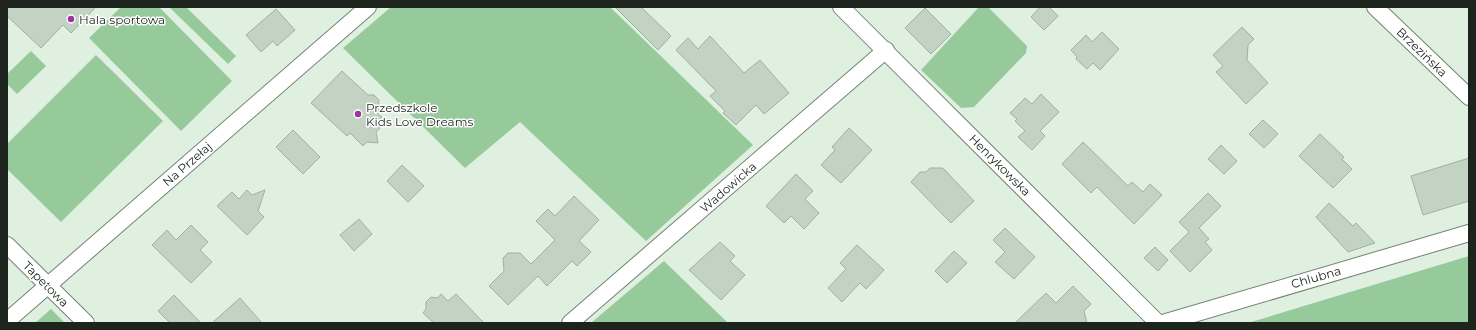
<svg xmlns="http://www.w3.org/2000/svg" width="1476" height="330" font-family="Montserrat,sans-serif">
	<style>
		.green { fill: #97ca9a }
		.building { fill: #c2d2c3; stroke: #a0b0a1 }
		.lines { fill: none; stroke-linecap: round; stroke-linejoin: round }
		.minor-casing { stroke: #748374; stroke-width: 18 }
		.minor { stroke: #fff; stroke-width: 16 }
		.poi-dot { fill: #9b389f; stroke: #fff; stroke-width: 1.5 }
		.labels { text-anchor: middle; dominant-baseline: central; stroke-width: 3; stroke-linejoin: round; paint-order: stroke }
		.poi-label { font-size: 12px; fill: #1d231d; stroke: #fff; text-anchor: start }
		.street-label { font-size: 12px; fill: #1d231d; stroke: #fff }
	</style>
	<rect width="100%" height="100%" fill="#dff0e0"/>
	<g class="green">
		<path d="M 121,7 L 159,7 L 232,81 L 181,131 L 89,38 Z"/>
		<path d="M 169,7 L 186,7 L 236,56 L 228,64 Z"/>
		<path d="M 391,7 L 610,7 L 753,145 L 646,241 L 520,122 L 465,168 L 343,48 Z"/>
		<path d="M 979,7 L 988,7 L 1027,46 L 1026,53 L 974,107 L 961,108 L 921,70 Z"/>
		<path d="M 31,51 L 46,66 L 17,94 L 7,84 L 7,74 Z"/>
		<path d="M 96,55 L 163,121 L 61,222 L 7,169 L 7,144 Z"/>
		<path d="M 1469,256 L 1469,323 L 1248,323 Z"/>
		<path d="M 664,261 L 728,323 L 591,323 Z"/>
		<path d="M 51,309 L 65,323 L 35,323 Z"/>
	</g>
	<g class="building">
		<path d="M 7,7 L 96,7 L 71,33 L 63,25 L 41,48 L 7,16 Z"/>
		<path d="M 615,7 L 641,7 L 671,36 L 658,50 Z"/>
		<path d="M 1040,7 L 1049,7 L 1058,16 L 1044,30 L 1031,17 Z"/>
		<path d="M 925,8 L 951,34 L 931,54 L 905,28 Z"/>
		<path d="M 276,9 L 295,30 L 277,46 L 273,41 L 261,52 L 246,35 Z"/>
		<path d="M 1242,27 L 1254,39 L 1248,45 L 1247,60 L 1268,83 L 1246,104 L 1216,72 L 1223,66 L 1213,55 Z"/>
		<path d="M 1102,32 L 1119,49 L 1100,70 L 1093,63 L 1087,69 L 1076,59 L 1077,57 L 1071,50 L 1086,35 L 1092,42 Z"/>
		<path d="M 710,36 L 744,73 L 760,60 L 789,93 L 764,114 L 756,105 L 736,125 L 723,113 L 725,111 L 710,96 L 716,91 L 676,50 L 688,38 L 698,49 Z"/>
		<path d="M 342,71 L 368,95 L 374,95 L 379,100 L 378,114 L 382,117 L 376,123 L 380,128 L 376,132 L 378,143 L 367,142 L 363,146 L 350,133 L 347,136 L 311,103 Z"/>
		<path d="M 1041,94 L 1059,112 L 1040,131 L 1045,136 L 1032,150 L 1018,137 L 1025,131 L 1015,121 L 1017,119 L 1010,113 L 1025,98 L 1032,104 Z"/>
		<path d="M 1263,120 L 1278,134 L 1264,148 L 1249,134 Z"/>
		<path d="M 849,128 L 872,150 L 841,183 L 821,165 L 835,150 L 832,147 Z"/>
		<path d="M 293,130 L 320,157 L 303,174 L 276,147 Z"/>
		<path d="M 1320,134 L 1344,157 L 1342,159 L 1352,169 L 1333,188 L 1299,156 Z"/>
		<path d="M 1083,142 L 1128,186 L 1132,182 L 1143,192 L 1150,184 L 1162,195 L 1134,224 L 1097,187 L 1091,193 L 1062,164 Z"/>
		<path d="M 1221,145 L 1237,161 L 1224,174 L 1208,159 Z"/>
		<path d="M 1469,158 L 1469,201 L 1423,215 L 1411,176 Z"/>
		<path d="M 402,165 L 424,186 L 408,202 L 387,181 Z"/>
		<path d="M 930,168 L 943,168 L 974,201 L 951,223 L 911,182 L 920,172 L 926,172 Z"/>
		<path d="M 796,174 L 813,191 L 805,199 L 819,213 L 804,229 L 791,216 L 784,223 L 766,206 Z"/>
		<path d="M 247,190 L 252,195 L 265,190 L 258,211 L 264,217 L 247,235 L 217,206 L 232,192 L 239,199 Z"/>
		<path d="M 1208,193 L 1221,206 L 1199,228 L 1209,239 L 1205,242 L 1212,250 L 1190,272 L 1170,251 L 1189,232 L 1179,222 Z"/>
		<path d="M 574,196 L 599,220 L 579,241 L 591,252 L 577,266 L 572,261 L 547,286 L 538,276 L 508,305 L 489,286 L 504,271 L 503,258 L 508,253 L 520,253 L 531,264 L 555,240 L 536,221 L 548,209 L 555,216 Z"/>
		<path d="M 1329,203 L 1353,226 L 1356,223 L 1375,243 L 1348,252 L 1316,217 Z"/>
		<path d="M 359,219 L 372,234 L 354,251 L 340,235 Z"/>
		<path d="M 191,225 L 208,242 L 200,250 L 212,262 L 191,283 L 152,245 L 167,230 L 176,240 Z"/>
		<path d="M 1005,228 L 1035,257 L 1014,279 L 995,262 L 1005,252 L 993,240 Z"/>
		<path d="M 720,242 L 735,256 L 730,261 L 745,275 L 721,300 L 689,270 Z"/>
		<path d="M 857,245 L 884,270 L 866,289 L 860,283 L 842,302 L 828,288 L 846,269 L 840,263 Z"/>
		<path d="M 1155,247 L 1168,260 L 1158,271 L 1144,258 Z"/>
		<path d="M 954,251 L 967,263 L 947,283 L 935,271 Z"/>
		<path d="M 1073,286 L 1091,304 L 1084,311 L 1087,323 L 1015,323 L 1046,293 L 1056,303 Z"/>
		<path d="M 441,294 L 448,301 L 456,294 L 484,323 L 434,323 L 423,313 L 426,309 L 426,302 L 431,297 L 438,298 Z"/>
		<path d="M 174,295 L 201,323 L 170,323 L 158,311 Z"/>
		<path d="M 240,298 L 262,323 L 212,323 Z"/>
	</g>
	<g class="lines">
		<g class="minor-casing">
			<g id="minor">
				<path d="M 841,7 L 1158,323"/>
				<path d="M 1375,7 L 1469,97"/>
				<path d="M 7,245 L 86,323"/>
				<path d="M 7,321 L 368,7"/>
				<path d="M 570,323 L 886,50"/>
				<path d="M 1163,323 L 1469,233"/>
			</g>
		</g>
		<use href="#minor" class="minor"/>
	</g>
	<g class="poi-dot">
		<circle cx="71" cy="19" r="4"/>
		<circle cx="358" cy="114" r="4"/>
	</g>
	<g class="labels">
		<g class="poi-label">
			<text x="79" y="19">Hala sportowa</text>
			<text x="366" y="107">Przedszkole<tspan x="366" dy="14">Kids Love Dreams</tspan></text>
		</g>
		<g class="street-label">
			<text transform="translate(1422 52) rotate(44)">Brzezińska</text>
			<text transform="translate(187 164) rotate(-41)">Na Przełaj</text>
			<text transform="translate(1000 165) rotate(45)">Henrykowska</text>
			<text transform="translate(728 187) rotate(-41)">Wadowicka</text>
			<text transform="translate(1316 277) rotate(-16)">Chlubna</text>
			<text transform="translate(46 284) rotate(45)">Tapetowa</text>
		</g>
	</g>
	<rect width="1476" height="330" fill="none" stroke="#1d231d" stroke-width="16"/>
</svg>
